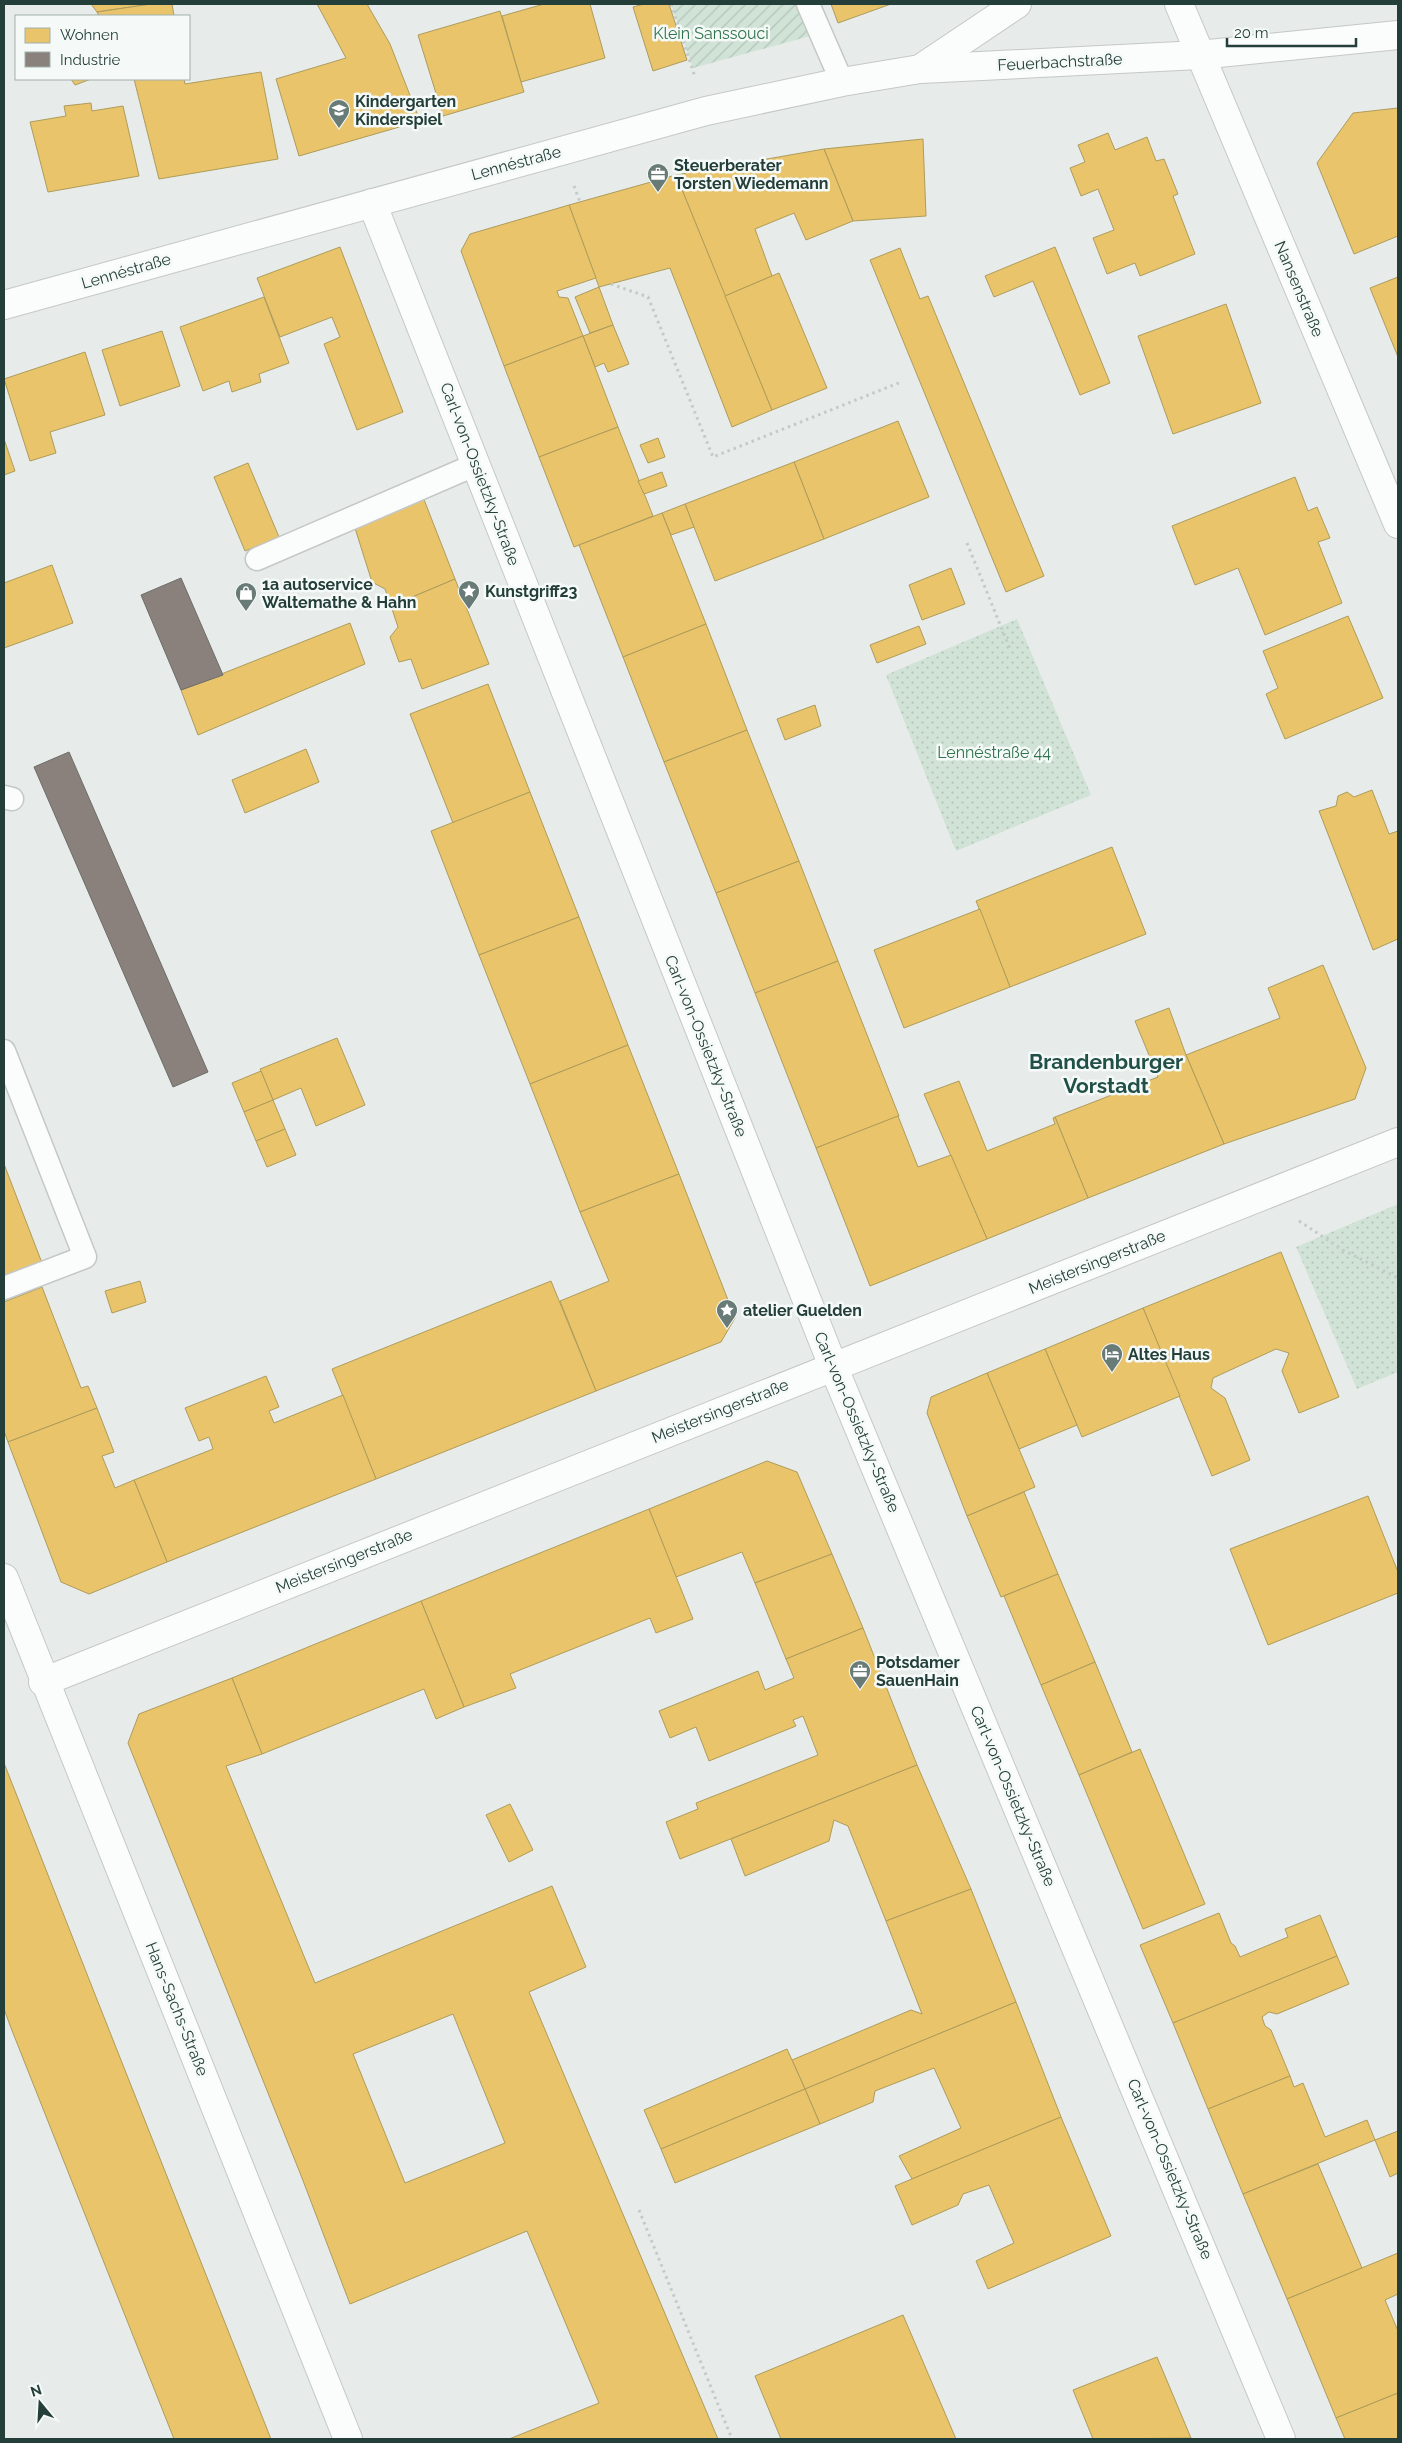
<svg xmlns="http://www.w3.org/2000/svg" width="1402" height="2443" font-family="Raleway,sans-serif">
	<style>
		.grass { fill: url(#grass-dots) }
		.garden { fill: url(#garden-furrows) }
		.homes { fill: #e9c46a; stroke: #ae9c5b; fill-rule: evenodd }
		.industry { fill: #8a817c; stroke: #6b6d68 }
		.lines { fill: none; stroke-linecap: round; stroke-linejoin: round }
		.lane-casing { stroke: #c4c8c6; stroke-width: 25 }
		.street-casing { stroke: #c4c8c6; stroke-width: 30 }
		.path { stroke: #c2cbc9; stroke-width: 3; stroke-dasharray: 2.5 4; stroke-linecap: butt }
		.lane { stroke: #fbfcfc; stroke-width: 22 }
		.street { stroke: #fbfcfc; stroke-width: 28 }
		.labels { text-anchor: middle; dominant-baseline: central; stroke-width: 5; stroke-linejoin: round; paint-order: stroke }
		.park-label { font-size: 16px; fill: #30744d; stroke: #f5faf8 }
		.street-label { font-size: 16px; fill: #243f39; stroke: #f5faf8 }
		.poi-label { font-size: 16px; font-weight: bold; fill: #243f39; stroke: #f5faf8; text-anchor: start }
		.district-label { font-size: 21px; font-weight: bold; fill: #215047; stroke: #f5faf8 }
	</style>
	<defs>
		<pattern id="grass-dots" width="8" height="8" patternUnits="userSpaceOnUse" patternTransform="scale(1.25)"><rect width="8" height="8" fill="#d1e3d7"/><path d="M2 2h.1M6 6h.1" fill="none" stroke="#b3c4b9" stroke-width="1.8" stroke-linecap="round"/></pattern>
		<pattern id="garden-furrows" width="10" height="10" patternUnits="userSpaceOnUse" patternTransform="scale(1.25)"><rect width="10" height="10" fill="#d1e3d7"/><path d="M-1 1l2-2M0 10L10 0M9 11l2-2" fill="none" stroke="#b3c4b9"/></pattern>
	</defs>
	<rect width="100%" height="100%" fill="#e7ebe9"/>
	<g class="grass">
		<path d="M 1017,619 L 1091,795 L 956,851 L 886,675 Z"/>
		<path d="M 1398,1204 L 1398,1372 L 1357,1389 L 1296,1247 Z"/>
	</g>
	<path class="garden" d="M 671,4 L 808,4 L 821,33 L 693,68 Z"/>
	<g class="homes">
		<path d="M 91,4 L 151,4 L 97,12 Z"/>
		<path d="M 151,4 L 172,4 L 174,16 L 99,16 L 97,12 Z"/>
		<path d="M 317,4 L 367,4 L 390,44 L 420,121 L 299,156 L 276,79 L 346,58 Z"/>
		<path d="M 544,4 L 590,4 L 605,58 L 521,82 L 502,16 Z"/>
		<path d="M 644,4 L 669,4 L 687,60 L 653,71 L 633,7 Z"/>
		<path d="M 831,4 L 891,4 L 838,23 Z"/>
		<path d="M 500,11 L 524,92 L 443,116 L 418,35 Z"/>
		<path d="M 261,72 L 278,159 L 159,179 L 134,79 L 184,79 L 185,84 Z"/>
		<path d="M 71,79 L 91,79 L 75,85 Z"/>
		<path d="M 91,103 L 92,111 L 123,106 L 139,176 L 48,192 L 30,122 L 66,116 L 64,106 Z"/>
		<path d="M 1398,108 L 1398,236 L 1354,254 L 1317,163 L 1353,113 Z"/>
		<path d="M 1108,133 L 1115,150 L 1147,137 L 1156,161 L 1164,159 L 1178,194 L 1173,196 L 1195,254 L 1140,276 L 1135,263 L 1107,274 L 1093,238 L 1114,230 L 1098,189 L 1081,196 L 1070,168 L 1085,162 L 1078,145 Z"/>
		<path d="M 923,139 L 926,216 L 853,221 L 824,149 Z"/>
		<path d="M 824,149 L 853,221 L 806,240 L 794,213 L 755,229 L 772,276 L 725,296 L 676,175 Z"/>
		<path d="M 676,175 L 772,410 L 732,427 L 670,268 L 599,287 L 569,205 Z"/>
		<path d="M 569,205 L 596,278 L 557,291 L 559,297 L 568,298 L 583,336 L 504,366 L 461,251 L 470,234 Z"/>
		<path d="M 340,247 L 403,412 L 357,430 L 324,344 L 340,337 L 332,317 L 280,337 L 257,278 Z"/>
		<path d="M 1055,247 L 1110,383 L 1080,395 L 1033,281 L 994,297 L 985,276 Z"/>
		<path d="M 900,248 L 920,299 L 928,296 L 1044,576 L 1006,592 L 870,260 Z"/>
		<path d="M 779,273 L 827,388 L 772,410 L 725,296 Z"/>
		<path d="M 1398,277 L 1398,357 L 1370,288 Z"/>
		<path d="M 599,287 L 613,325 L 590,333 L 575,297 Z"/>
		<path d="M 264,297 L 289,363 L 259,374 L 261,382 L 232,392 L 229,381 L 203,391 L 180,327 Z"/>
		<path d="M 1226,304 L 1261,403 L 1173,434 L 1138,336 Z"/>
		<path d="M 613,325 L 629,364 L 608,372 L 604,363 L 595,367 L 583,336 Z"/>
		<path d="M 162,331 L 180,386 L 120,406 L 102,350 Z"/>
		<path d="M 583,336 L 618,427 L 539,457 L 504,366 Z"/>
		<path d="M 85,352 L 105,415 L 50,432 L 56,453 L 30,461 L 4,379 Z"/>
		<path d="M 898,421 L 929,497 L 824,539 L 794,462 Z"/>
		<path d="M 618,427 L 653,516 L 574,547 L 539,457 Z"/>
		<path d="M 658,438 L 665,457 L 648,463 L 640,445 Z"/>
		<path d="M 4,439 L 15,471 L 4,475 Z"/>
		<path d="M 794,462 L 824,539 L 715,581 L 685,504 Z"/>
		<path d="M 248,463 L 279,537 L 245,551 L 214,477 Z"/>
		<path d="M 662,472 L 667,486 L 644,494 L 638,481 Z"/>
		<path d="M 1295,477 L 1308,511 L 1317,507 L 1330,538 L 1318,542 L 1342,603 L 1265,635 L 1238,568 L 1195,585 L 1172,526 Z"/>
		<path d="M 423,497 L 455,579 L 391,606 L 385,589 L 372,582 L 354,525 Z"/>
		<path d="M 685,504 L 694,527 L 671,535 L 662,513 Z"/>
		<path d="M 662,513 L 706,624 L 623,657 L 579,545 Z"/>
		<path d="M 52,565 L 73,623 L 4,648 L 4,583 Z"/>
		<path d="M 951,568 L 965,604 L 922,620 L 909,585 Z"/>
		<path d="M 455,579 L 489,664 L 422,689 L 411,659 L 399,662 L 390,637 L 398,627 L 391,606 Z"/>
		<path d="M 1348,616 L 1383,698 L 1285,739 L 1266,694 L 1278,688 L 1263,651 Z"/>
		<path d="M 350,623 L 365,664 L 198,735 L 181,690 Z"/>
		<path d="M 706,624 L 747,730 L 664,762 L 623,657 Z"/>
		<path d="M 919,626 L 926,644 L 877,663 L 870,645 Z"/>
		<path d="M 488,684 L 530,792 L 453,823 L 410,714 Z"/>
		<path d="M 815,705 L 821,726 L 785,740 L 777,719 Z"/>
		<path d="M 747,730 L 799,861 L 716,893 L 664,762 Z"/>
		<path d="M 306,749 L 319,782 L 245,813 L 232,780 Z"/>
		<path d="M 1372,790 L 1389,834 L 1398,831 L 1398,939 L 1373,950 L 1319,811 L 1336,806 L 1338,796 L 1347,792 L 1354,797 Z"/>
		<path d="M 530,792 L 579,917 L 479,955 L 431,831 Z"/>
		<path d="M 1112,847 L 1146,934 L 1010,987 L 976,901 Z"/>
		<path d="M 799,861 L 838,961 L 755,993 L 716,893 Z"/>
		<path d="M 980,909 L 1010,987 L 904,1028 L 874,950 Z"/>
		<path d="M 579,917 L 628,1045 L 530,1084 L 479,955 Z"/>
		<path d="M 838,961 L 899,1116 L 816,1148 L 755,993 Z"/>
		<path d="M 1323,965 L 1366,1068 L 1355,1099 L 1224,1144 L 1186,1055 L 1280,1018 L 1268,988 Z"/>
		<path d="M 1169,1008 L 1186,1055 L 1224,1144 L 1088,1198 L 1055,1117 L 1158,1077 L 1135,1021 Z"/>
		<path d="M 337,1038 L 365,1105 L 316,1126 L 301,1088 L 273,1100 L 260,1069 Z"/>
		<path d="M 628,1045 L 679,1174 L 580,1212 L 530,1084 Z"/>
		<path d="M 261,1071 L 273,1100 L 244,1112 L 232,1083 Z"/>
		<path d="M 959,1081 L 987,1151 L 1055,1124 L 1053,1118 L 1055,1117 L 1088,1198 L 987,1239 L 924,1094 Z"/>
		<path d="M 273,1100 L 285,1129 L 256,1141 L 244,1112 Z"/>
		<path d="M 898,1116 L 918,1167 L 951,1155 L 987,1239 L 870,1286 L 816,1148 Z"/>
		<path d="M 285,1129 L 296,1155 L 267,1167 L 256,1141 Z"/>
		<path d="M 4,1164 L 42,1263 L 4,1278 Z"/>
		<path d="M 679,1174 L 735,1318 L 721,1342 L 596,1391 L 560,1301 L 609,1281 L 580,1212 Z"/>
		<path d="M 1281,1252 L 1339,1397 L 1299,1413 L 1282,1371 L 1289,1353 L 1276,1349 L 1213,1378 L 1211,1388 L 1225,1398 L 1250,1460 L 1212,1476 L 1143,1308 Z"/>
		<path d="M 140,1281 L 146,1302 L 112,1313 L 105,1291 Z"/>
		<path d="M 551,1281 L 596,1391 L 376,1479 L 332,1369 Z"/>
		<path d="M 42,1287 L 81,1388 L 88,1386 L 97,1408 L 8,1442 L 4,1431 L 4,1302 Z"/>
		<path d="M 1143,1308 L 1180,1396 L 1082,1437 L 1045,1349 Z"/>
		<path d="M 1045,1349 L 1077,1425 L 1019,1449 L 987,1373 Z"/>
		<path d="M 987,1373 L 1035,1487 L 967,1516 L 927,1413 L 931,1397 Z"/>
		<path d="M 266,1376 L 279,1407 L 269,1411 L 274,1423 L 343,1395 L 376,1479 L 167,1562 L 134,1480 L 213,1449 L 209,1437 L 199,1441 L 185,1408 Z"/>
		<path d="M 97,1408 L 114,1452 L 102,1456 L 115,1488 L 134,1480 L 167,1562 L 89,1594 L 61,1582 L 8,1442 Z"/>
		<path d="M 767,1461 L 797,1472 L 832,1554 L 755,1583 L 742,1552 L 676,1577 L 649,1509 Z"/>
		<path d="M 1024,1492 L 1058,1574 L 1001,1597 L 967,1516 Z"/>
		<path d="M 1368,1496 L 1398,1572 L 1398,1593 L 1268,1645 L 1230,1549 Z"/>
		<path d="M 649,1509 L 693,1619 L 656,1633 L 650,1618 L 510,1674 L 516,1688 L 464,1707 L 421,1601 Z"/>
		<path d="M 832,1554 L 863,1628 L 786,1659 L 755,1583 Z"/>
		<path d="M 1058,1574 L 1095,1662 L 1041,1685 L 1004,1596 Z"/>
		<path d="M 421,1601 L 464,1707 L 436,1719 L 424,1689 L 262,1754 L 232,1678 Z"/>
		<path d="M 863,1628 L 917,1765 L 680,1859 L 666,1822 L 698,1809 L 696,1803 L 818,1755 L 803,1716 L 793,1720 L 796,1726 L 709,1761 L 696,1727 L 670,1738 L 659,1711 L 758,1671 L 765,1690 L 794,1678 L 786,1659 Z"/>
		<path d="M 1095,1662 L 1132,1752 L 1079,1775 L 1041,1685 Z"/>
		<path d="M 232,1678 L 262,1754 L 226,1766 L 315,1983 L 552,1886 L 586,1967 L 529,1992 L 718,2439 L 509,2439 L 599,2403 L 527,2231 L 350,2304 L 302,2178 L 128,1743 L 139,1714 ZM 453,2014 L 505,2143 L 405,2183 L 353,2054 Z"/>
		<path d="M 1140,1749 L 1205,1904 L 1143,1929 L 1079,1775 Z"/>
		<path d="M 4,1763 L 96,1997 L 271,2439 L 174,2439 L 11,2028 L 4,2009 Z"/>
		<path d="M 917,1765 L 971,1889 L 886,1921 L 848,1826 L 834,1820 L 829,1841 L 745,1876 L 731,1839 Z"/>
		<path d="M 510,1804 L 533,1850 L 509,1862 L 486,1815 Z"/>
		<path d="M 971,1889 L 1016,2002 L 805,2089 L 792,2060 L 911,2010 L 922,2014 L 886,1921 Z"/>
		<path d="M 1219,1913 L 1231,1943 L 1235,1946 L 1240,1957 L 1288,1937 L 1285,1929 L 1320,1915 L 1337,1956 L 1173,2023 L 1140,1945 Z"/>
		<path d="M 1337,1956 L 1349,1984 L 1277,2014 L 1269,2012 L 1262,2017 L 1265,2026 L 1271,2030 L 1290,2076 L 1208,2109 L 1173,2023 Z"/>
		<path d="M 1016,2002 L 1061,2117 L 912,2179 L 899,2156 L 961,2128 L 934,2068 L 875,2091 L 873,2102 L 820,2124 L 805,2089 Z"/>
		<path d="M 787,2049 L 805,2089 L 661,2149 L 644,2110 Z"/>
		<path d="M 1290,2076 L 1294,2087 L 1303,2083 L 1325,2137 L 1367,2120 L 1375,2140 L 1243,2194 L 1208,2109 Z"/>
		<path d="M 805,2089 L 820,2124 L 675,2183 L 661,2149 Z"/>
		<path d="M 1061,2117 L 1111,2236 L 988,2289 L 976,2261 L 1014,2243 L 989,2185 L 963,2194 L 958,2205 L 912,2225 L 895,2186 Z"/>
		<path d="M 1398,2131 L 1398,2173 L 1390,2177 L 1375,2140 Z"/>
		<path d="M 1318,2164 L 1362,2268 L 1287,2299 L 1243,2194 Z"/>
		<path d="M 1398,2253 L 1398,2294 L 1385,2300 L 1398,2331 L 1398,2393 L 1336,2418 L 1287,2299 Z"/>
		<path d="M 903,2315 L 956,2439 L 781,2439 L 755,2376 Z"/>
		<path d="M 1157,2357 L 1191,2438 L 1093,2439 L 1073,2390 Z"/>
		<path d="M 1398,2393 L 1398,2439 L 1345,2439 L 1336,2418 Z"/>
	</g>
	<g class="industry">
		<path d="M 181,578 L 223,675 L 181,690 L 141,595 Z"/>
		<path d="M 69,752 L 208,1072 L 173,1087 L 34,767 Z"/>
	</g>
	<g class="lines">
		<g class="lane-casing">
			<g id="lane">
				<path d="M 808,4 L 842,82"/>
				<path d="M 257,559 L 477,464"/>
				<path d="M 4,797 L 12,799"/>
				<path d="M 4,1051 L 85,1257 L 4,1288"/>
			</g>
		</g>
		<g class="street-casing">
			<g id="street">
				<path d="M 1179,4 L 1398,524"/>
				<path d="M 921,69 L 1199,55 L 1398,35"/>
				<path d="M 372,203 L 833,1366 L 1281,2439"/>
				<path d="M 4,305 L 706,111 L 842,82 L 920,69 L 1017,4"/>
				<path d="M 4,1578 L 348,2439"/>
				<path d="M 43,1682 L 1398,1142"/>
			</g>
		</g>
		<g class="path">
			<path d="M 671,4 L 695,77"/>
			<path d="M 574,186 L 580,202"/>
			<path d="M 611,284 L 648,297 L 713,457 L 901,382"/>
			<path d="M 967,543 L 1010,649"/>
			<path d="M 1299,1221 L 1343,1250 L 1398,1278"/>
			<path d="M 639,2210 L 732,2439"/>
		</g>
		<use href="#lane" class="lane"/>
		<use href="#street" class="street"/>
	</g>
	<defs>
		<g id="school-pin" transform="scale(1.125)"><path d="M0 17L-7.5 6A9.5 9.5 0 1 1 7.5 6Z" fill="#687b77" stroke="#f5faf8"/><path d="M0-5L7-2L0 1L-7-2ZM-4 1L0 2.5L4 1V4Q0 6-4 4Z" fill="#fff"/></g>
		<g id="office-pin" transform="scale(1.125)"><path d="M0 17L-7.5 6A9.5 9.5 0 1 1 7.5 6Z" fill="#687b77" stroke="#f5faf8"/><path d="M-6-3h4V-5.5h4V-3h4V5H-6ZM-1-4.5V-3h2v-1.5ZM-6 0V1H6V0Z" fill="#fff"/></g>
		<g id="sight-pin" transform="scale(1.125)"><path d="M0 17L-7.5 6A9.5 9.5 0 1 1 7.5 6Z" fill="#687b77" stroke="#f5faf8"/><path d="M0-6L1.8-2.2L6-1.7L2.9 1.2L3.7 5.4L0 3.3L-3.7 5.4L-2.9 1.2L-6-1.7L-1.8-2.2Z" fill="#fff"/></g>
		<g id="shop-pin" transform="scale(1.125)"><path d="M0 17L-7.5 6A9.5 9.5 0 1 1 7.5 6Z" fill="#687b77" stroke="#f5faf8"/><path d="M-5-2.5h2.3a2.7 3.5 0 0 1 5.4 0H5L5.5 6h-11ZM-1.5-2.5h3a1.5 2.3 0 0 0-3 0Z" fill="#fff"/></g>
		<g id="hotel-pin" transform="scale(1.125)"><path d="M0 17L-7.5 6A9.5 9.5 0 1 1 7.5 6Z" fill="#687b77" stroke="#f5faf8"/><path d="M-6-4.5h1.5V1H6V5H4.5V3h-9V5H-6ZM-4 0a1.8 1.8 0 1 1 3.6 0ZM.5 0V-2.5h3Q6-2.5 6 0Z" fill="#fff"/></g>
	</defs>
	<g fill-rule="evenodd">
		<use href="#school-pin" x="339" y="110"/>
		<use href="#office-pin" x="658" y="174"/>
		<use href="#sight-pin" x="469" y="591"/>
		<use href="#shop-pin" x="246" y="593"/>
		<use href="#sight-pin" x="727" y="1310"/>
		<use href="#hotel-pin" x="1112" y="1354"/>
		<use href="#office-pin" x="860" y="1671"/>
	</g>
	<g class="labels">
		<g class="park-label">
			<text x="711" y="33">Klein Sanssouci</text>
			<text x="994" y="752">Lennéstraße 44</text>
		</g>
		<g class="street-label">
			<text transform="translate(1060 62) rotate(-3)">Feuerbachstraße</text>
			<text transform="translate(516 163) rotate(-15)">Lennéstraße</text>
			<text transform="translate(126 271) rotate(-16)">Lennéstraße</text>
			<text transform="translate(1299 289) rotate(67)">Nansenstraße</text>
			<text transform="translate(480 474) rotate(69)">Carl-von-Ossietzky-Straße</text>
			<text transform="translate(706 1046) rotate(68)">Carl-von-Ossietzky-Straße</text>
			<text transform="translate(1097 1262) rotate(-22)">Meistersingerstraße</text>
			<text transform="translate(720 1411) rotate(-22)">Meistersingerstraße</text>
			<text transform="translate(857 1422) rotate(67)">Carl-von-Ossietzky-Straße</text>
			<text transform="translate(344 1561) rotate(-22)">Meistersingerstraße</text>
			<text transform="translate(1013 1796) rotate(67)">Carl-von-Ossietzky-Straße</text>
			<text transform="translate(177 2009) rotate(68)">Hans-Sachs-Straße</text>
			<text transform="translate(1170 2169) rotate(67)">Carl-von-Ossietzky-Straße</text>
		</g>
		<g class="poi-label">
			<text x="355" y="101">Kindergarten<tspan x="355" dy="18">Kinderspiel</tspan></text>
			<text x="674" y="165">Steuerberater<tspan x="674" dy="18">Torsten Wiedemann</tspan></text>
			<text x="262" y="584">1a autoservice<tspan x="262" dy="18">Waltemathe &amp; Hahn</tspan></text>
			<text x="485" y="591">Kunstgriff23</text>
			<text x="743" y="1310">atelier Guelden</text>
			<text x="1128" y="1354">Altes Haus</text>
			<text x="876" y="1662">Potsdamer<tspan x="876" dy="18">SauenHain</tspan></text>
		</g>
		<g class="district-label">
			<text x="1106" y="1061">Brandenburger<tspan x="1106" dy="24">Vorstadt</tspan></text>
		</g>
	</g>
	<rect width="1402" height="2443" fill="none" stroke="#243f39" stroke-width="10"/>
	<rect x="15" y="15" width="175" height="65" fill="#f5faf8" stroke="#a1afac"/>
	<rect x="25" y="28" width="25" height="15" fill="#e9c46a" stroke="#a1afac"/>
	<text x="60" y="40" font-size="15" fill="#243f39">Wohnen</text>
	<rect x="25" y="52" width="25" height="15" fill="#8a817c" stroke="#a1afac"/>
	<text x="60" y="65" font-size="15" fill="#243f39">Industrie</text>
	<g transform="translate(40 2403) rotate(342)" stroke="#f5faf8" stroke-width="4" paint-order="stroke">
	<path d="M0-4L9 19L0 12L-9 19Z" fill="#243f39"/>
	<text y="-8" font-size="14" font-weight="bold" text-anchor="middle" fill="#243f39">N</text>
	</g>
	<path d="M1227 38v8h129v-8" fill="none" stroke="#243f39" stroke-width="2.5"/>
	<text x="1234" y="38" font-size="15" fill="#243f39" stroke="#f5faf8" stroke-width="4" paint-order="stroke">20 m</text>
</svg>
